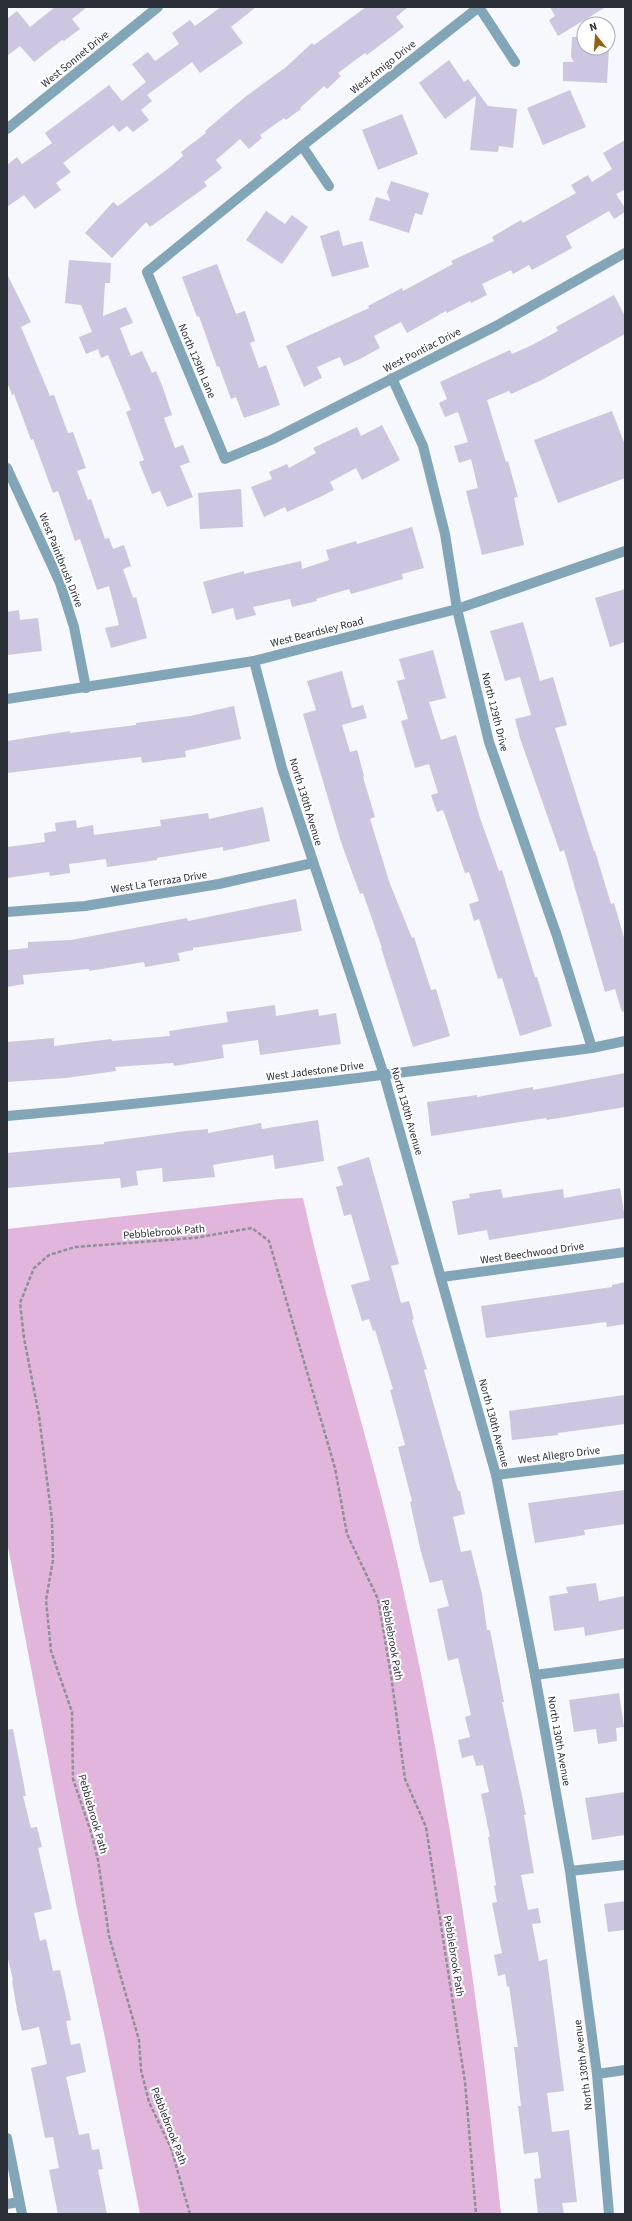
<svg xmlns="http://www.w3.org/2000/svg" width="632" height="2221" font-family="'Source Sans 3',sans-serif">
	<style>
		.grass { fill: #e2b6dc }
		.building { fill: #cdc6e0 }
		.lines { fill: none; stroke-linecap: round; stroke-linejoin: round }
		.path { stroke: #8d9097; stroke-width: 2.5; stroke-dasharray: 4 2; stroke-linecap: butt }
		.minor { stroke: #82a6b8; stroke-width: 10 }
		.labels { text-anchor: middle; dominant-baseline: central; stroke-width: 4; stroke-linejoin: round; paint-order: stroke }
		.street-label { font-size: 11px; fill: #2b2f38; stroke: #fff }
	</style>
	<rect width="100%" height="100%" fill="#f6f8fd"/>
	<path class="grass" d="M 303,1198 C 330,1322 370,1442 398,1566 C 446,1779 479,1996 501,2214 L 140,2214 L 104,2033 L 77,1909 L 7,1542 L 7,1229 L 279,1199 Z"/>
	<g class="building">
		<path d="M 55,7 L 87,7 L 72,19 L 80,29 L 64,41 L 62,40 L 34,62 L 20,46 L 7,56 L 7,19 L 17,11 L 30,27 Z"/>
		<path d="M 221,7 L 256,7 L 231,27 L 243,43 L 200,73 L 192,62 L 147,95 L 152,101 L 141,110 L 149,120 L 133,132 L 127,126 L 119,132 L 113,125 L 63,163 L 71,172 L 56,183 L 61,190 L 35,209 L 24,195 L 7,207 L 7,165 L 17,157 L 22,164 L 52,143 L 45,133 L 109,85 L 122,101 L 146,82 L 132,64 L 148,52 L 155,61 L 179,44 L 172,33 L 190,20 L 195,26 Z"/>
		<path d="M 366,7 L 408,7 L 396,17 L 404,27 L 367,55 L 365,53 L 338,73 L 341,76 L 327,89 L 324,86 L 300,108 L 301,109 L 286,120 L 284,118 L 260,135 L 262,138 L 249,149 L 240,139 L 216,160 L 222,168 L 204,182 L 207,186 L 150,227 L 146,222 L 112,258 L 85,233 L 113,202 L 118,206 L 169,168 L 183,156 L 181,152 L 206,133 L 205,131 L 245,97 L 286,67 L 312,43 L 314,45 Z"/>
		<path d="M 550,7 L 606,7 L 558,36 L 549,20 L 555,16 Z"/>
		<path d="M 572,37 L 584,37 L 584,48 L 609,48 L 607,83 L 563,81 L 563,62 L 574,62 L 571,57 Z"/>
		<path d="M 449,60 L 464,82 L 468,79 L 488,106 L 517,109 L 513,148 L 499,146 L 498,152 L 470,150 L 476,96 L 445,119 L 419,83 Z"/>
		<path d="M 570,90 L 586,127 L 543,145 L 527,108 Z"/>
		<path d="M 402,114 L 418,154 L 378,170 L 362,130 Z"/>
		<path d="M 625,140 L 625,192 L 624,190 L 616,194 L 625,208 L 625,212 L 614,219 L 609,211 L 566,236 L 572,248 L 532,270 L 529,265 L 513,274 L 511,270 L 482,284 L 487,295 L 471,303 L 470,301 L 447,313 L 446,311 L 407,333 L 401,322 L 374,336 L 380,348 L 360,359 L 344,366 L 340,357 L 317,367 L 322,378 L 304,387 L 286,346 L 369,308 L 368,306 L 402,288 L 403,291 L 453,264 L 451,261 L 494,241 L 492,237 L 521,220 L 523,223 L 576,193 L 571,185 L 588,175 L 592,182 L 612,169 L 603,153 Z"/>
		<path d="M 391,181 L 429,193 L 422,215 L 415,213 L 409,233 L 369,220 L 376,197 L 390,201 L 387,192 Z"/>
		<path d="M 266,211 L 285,224 L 292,215 L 308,227 L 282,264 L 246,240 Z"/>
		<path d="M 339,230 L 343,246 L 362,241 L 369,267 L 332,277 L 320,236 Z"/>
		<path d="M 69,260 L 111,263 L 110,283 L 105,283 L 103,316 L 126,307 L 133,323 L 120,328 L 131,356 L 142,351 L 152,373 L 156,371 L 163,388 L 172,415 L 164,418 L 175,448 L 183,445 L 190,462 L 180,466 L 193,497 L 167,507 L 160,491 L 152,494 L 139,462 L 144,460 L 126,412 L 131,410 L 108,355 L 101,358 L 98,349 L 86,354 L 79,337 L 92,332 L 81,305 L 65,303 Z"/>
		<path d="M 217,264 L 236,314 L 245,311 L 255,341 L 250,343 L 259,368 L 266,365 L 280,405 L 244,418 L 236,397 L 231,399 L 219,366 L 217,367 L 199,316 L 197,317 L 182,277 Z"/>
		<path d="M 7,274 L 31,322 L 21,327 L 50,396 L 54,395 L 68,433 L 73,432 L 86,468 L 77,471 L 88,500 L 91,499 L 105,539 L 109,538 L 113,549 L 124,545 L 131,566 L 123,569 L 133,598 L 136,597 L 147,638 L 111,648 L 105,628 L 119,625 L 109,586 L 97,590 L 80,539 L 75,541 L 58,491 L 53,493 L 33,439 L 31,440 L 14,394 L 12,395 L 7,382 Z"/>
		<path d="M 614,295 L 625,316 L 625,334 L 542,380 L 511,394 L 509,391 L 487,400 L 506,462 L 508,461 L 518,497 L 514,498 L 524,545 L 482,555 L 466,491 L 478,488 L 471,459 L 459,463 L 454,446 L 468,442 L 458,412 L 445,417 L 439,403 L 447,399 L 440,382 L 510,350 L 512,354 L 532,345 L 558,331 L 556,327 Z"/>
		<path d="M 612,411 L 625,445 L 625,478 L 558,503 L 534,440 Z"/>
		<path d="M 382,425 L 400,460 L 362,480 L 356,468 L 330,482 L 334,490 L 320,497 L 287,512 L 285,507 L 264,517 L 251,487 L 272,479 L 269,472 L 287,464 L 289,468 L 316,453 L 313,448 L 357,427 L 361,436 Z"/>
		<path d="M 241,489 L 243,527 L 200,529 L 198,493 Z"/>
		<path d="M 412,527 L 424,568 L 402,574 L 403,579 L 351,594 L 349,589 L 316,599 L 317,601 L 292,607 L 290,599 L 253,607 L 256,615 L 236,620 L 233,608 L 212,614 L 203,582 L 244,571 L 244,574 L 301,561 L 302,569 L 329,560 L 326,550 L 356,541 L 357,544 Z"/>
		<path d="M 625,589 L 625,642 L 610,647 L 595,598 Z"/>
		<path d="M 19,610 L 20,620 L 38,618 L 42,651 L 7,655 L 7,612 Z"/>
		<path d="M 523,622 L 540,681 L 553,677 L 567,725 L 555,728 L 594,851 L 595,851 L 611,904 L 614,903 L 625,941 L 625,1011 L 622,1012 L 615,989 L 605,992 L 564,850 L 560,852 L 520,738 L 515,719 L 531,715 L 520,677 L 505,681 L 490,631 Z"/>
		<path d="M 433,650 L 446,698 L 429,702 L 441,740 L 456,735 L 480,818 L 499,871 L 502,870 L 535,977 L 537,977 L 552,1026 L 520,1036 L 502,978 L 498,979 L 479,919 L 474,921 L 469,904 L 479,901 L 469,872 L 465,873 L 443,810 L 437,812 L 431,795 L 438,793 L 429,764 L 415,768 L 401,721 L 408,719 L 397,681 L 405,679 L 399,659 Z"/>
		<path d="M 342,671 L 352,708 L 363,705 L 367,718 L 342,725 L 350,752 L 357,750 L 364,776 L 363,777 L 375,817 L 370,819 L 390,884 L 412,938 L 414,937 L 431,990 L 436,989 L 450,1036 L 413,1047 L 381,948 L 382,948 L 363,893 L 360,894 L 341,842 L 303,714 L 316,710 L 307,681 Z"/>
		<path d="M 234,706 L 241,739 L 185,751 L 186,757 L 142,763 L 141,757 L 7,773 L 7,741 L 70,731 L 70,733 L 136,725 L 136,723 L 190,716 Z"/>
		<path d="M 263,807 L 270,841 L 223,851 L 223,847 L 157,858 L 157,860 L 107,867 L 106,859 L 69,864 L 70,873 L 50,876 L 49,872 L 7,878 L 7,847 L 45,842 L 44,833 L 56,831 L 55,823 L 76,820 L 77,828 L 93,825 L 94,835 L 161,826 L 160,820 L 208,813 L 209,819 Z"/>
		<path d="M 296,899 L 302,931 L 193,948 L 193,950 L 178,953 L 180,961 L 145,967 L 144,962 L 89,971 L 89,969 L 23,975 L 24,984 L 7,987 L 7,950 L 28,948 L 28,942 L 71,940 L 187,918 L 188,921 Z"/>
		<path d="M 275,1005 L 276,1016 L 318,1009 L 319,1016 L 336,1013 L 341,1044 L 260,1055 L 258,1040 L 222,1045 L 224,1058 L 174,1066 L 173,1063 L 115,1067 L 116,1071 L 66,1078 L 7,1082 L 7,1042 L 54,1038 L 54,1046 L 111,1039 L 112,1041 L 170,1036 L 169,1031 L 228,1022 L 226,1012 Z"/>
		<path d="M 625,1073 L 625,1107 L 547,1120 L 546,1118 L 431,1136 L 427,1102 L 477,1095 L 477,1097 L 533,1087 L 533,1090 Z"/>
		<path d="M 318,1120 L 324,1161 L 275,1169 L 273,1155 L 213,1165 L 215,1177 L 163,1182 L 162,1168 L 136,1171 L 138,1185 L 121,1188 L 120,1178 L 7,1188 L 7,1153 L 104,1144 L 104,1142 L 186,1131 L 208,1129 L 208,1133 L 261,1123 L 262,1129 Z"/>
		<path d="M 369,1157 L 399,1264 L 391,1266 L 401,1303 L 409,1301 L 414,1319 L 412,1320 L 427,1369 L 424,1370 L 458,1491 L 460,1491 L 465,1514 L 453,1517 L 461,1552 L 471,1550 L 482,1594 L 487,1630 L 490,1630 L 504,1702 L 502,1702 L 526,1815 L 524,1815 L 534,1873 L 521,1875 L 528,1910 L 538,1908 L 541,1923 L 532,1924 L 539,1961 L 547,1959 L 564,2091 L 547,2093 L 552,2132 L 569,2130 L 577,2202 L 562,2203 L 564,2214 L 538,2214 L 534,2179 L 541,2178 L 538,2152 L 524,2154 L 518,2106 L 521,2106 L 514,2047 L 518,2047 L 509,1986 L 507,1987 L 505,1974 L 498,1976 L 494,1955 L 502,1953 L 492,1903 L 497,1902 L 494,1886 L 496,1885 L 488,1837 L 490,1837 L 481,1794 L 489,1792 L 483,1765 L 476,1766 L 473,1755 L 462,1758 L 458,1740 L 470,1737 L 465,1717 L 471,1715 L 458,1658 L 448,1661 L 437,1609 L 449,1606 L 442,1580 L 430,1583 L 421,1552 L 410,1502 L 412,1501 L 398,1447 L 405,1445 L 390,1390 L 393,1389 L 375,1330 L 373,1331 L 369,1319 L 362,1321 L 351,1285 L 370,1280 L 351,1214 L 344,1216 L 336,1187 L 343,1185 L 337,1167 Z"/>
		<path d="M 620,1188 L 625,1218 L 489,1240 L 487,1230 L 458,1235 L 452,1201 L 470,1198 L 469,1194 L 501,1189 L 503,1198 L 563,1189 L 564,1198 Z"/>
		<path d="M 625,1282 L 625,1324 L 607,1327 L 606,1322 L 486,1338 L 481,1306 L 612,1287 L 612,1285 Z"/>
		<path d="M 625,1395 L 625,1424 L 558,1433 L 558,1435 L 512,1440 L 509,1411 Z"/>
		<path d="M 625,1490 L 625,1524 L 584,1530 L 585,1535 L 535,1543 L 528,1503 Z"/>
		<path d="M 596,1583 L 599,1601 L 625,1596 L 625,1629 L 585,1636 L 584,1627 L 554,1631 L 549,1596 L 568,1593 L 566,1587 Z"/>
		<path d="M 619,1693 L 624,1727 L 616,1728 L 617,1741 L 598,1744 L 596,1729 L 574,1732 L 569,1700 Z"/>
		<path d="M 13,1729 L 26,1796 L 23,1796 L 31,1828 L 37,1827 L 42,1847 L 38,1848 L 52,1909 L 34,1913 L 40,1941 L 46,1939 L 53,1971 L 60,1970 L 71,2020 L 66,2021 L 71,2045 L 80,2043 L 86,2072 L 66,2077 L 79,2135 L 89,2133 L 92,2150 L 99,2149 L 103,2169 L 98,2170 L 107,2214 L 58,2214 L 49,2170 L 59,2168 L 53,2137 L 45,2138 L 31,2068 L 47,2064 L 39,2027 L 22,2031 L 17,2010 L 12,1981 L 13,1980 L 7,1955 L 7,1730 Z"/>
		<path d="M 625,1792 L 625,1835 L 592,1840 L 585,1798 Z"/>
		<path d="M 625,1901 L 625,1930 L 608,1932 L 604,1904 Z"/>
	</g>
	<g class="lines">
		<path class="path" d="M 190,2214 L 171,2148 L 149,2102 L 141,2070 L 139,2040 L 109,1936 L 98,1860 L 91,1832 L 73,1779 L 72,1712 L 51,1651 L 46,1600 L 53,1560 L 52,1520 L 39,1416 L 24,1338 L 20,1303 L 34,1268 L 49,1255 L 75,1247 L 194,1238 L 252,1228 L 269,1241 L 335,1468 L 347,1534 L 378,1599 L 391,1675 L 405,1779 L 426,1827 L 465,2082 L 476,2214"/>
		<g class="minor">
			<path d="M 479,7 L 302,146 L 147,272 L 225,459 L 271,440 L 496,326 L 625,253"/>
			<path d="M 479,7 L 515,62"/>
			<path d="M 7,129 L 158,7"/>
			<path d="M 302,146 L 329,186"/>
			<path d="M 392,378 L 423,446 L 445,534 L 457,609 L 489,742 L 557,936 L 592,1048"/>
			<path d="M 7,468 L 60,583 L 74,627 L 86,688"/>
			<path d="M 254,661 L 282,768 L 384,1075 L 496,1475 L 535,1675 L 570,1871 L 597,2074 L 609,2214"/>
			<path d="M 7,699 L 254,661 L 457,609 L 625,551"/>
			<path d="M 7,912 L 85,906 L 219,884 L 313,863"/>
			<path d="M 7,1116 C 203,1099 398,1073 592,1048 L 625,1041"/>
			<path d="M 442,1277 L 625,1252"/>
			<path d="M 496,1475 L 625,1459"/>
			<path d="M 535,1675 L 625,1663"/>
			<path d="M 570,1871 L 625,1865"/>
			<path d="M 597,2074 L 625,2070"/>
			<path d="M 7,2138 L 22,2214"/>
			<path d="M 7,2204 L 19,2202"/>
		</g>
	</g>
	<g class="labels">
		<g class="street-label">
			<text transform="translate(75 59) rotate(-39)">West Sonnet Drive</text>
			<text transform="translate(383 67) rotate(-38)">West Amigo Drive</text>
			<text transform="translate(422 350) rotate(-27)">West Pontiac Drive</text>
			<text transform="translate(197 361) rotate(67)">North 129th Lane</text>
			<text transform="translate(61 560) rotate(68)">West Paintbrush Drive</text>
			<text transform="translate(317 632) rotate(-14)">West Beardsley Road</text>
			<text transform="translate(495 712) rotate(76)">North 129th Drive</text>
			<text transform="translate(306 802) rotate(73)">North 130th Avenue</text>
			<text transform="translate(159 882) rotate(-9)">West La Terraza Drive</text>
			<text transform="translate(315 1071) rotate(-7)">West Jadestone Drive</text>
			<text transform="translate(407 1111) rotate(74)">North 130th Avenue</text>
			<text transform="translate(164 1232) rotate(-5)">Pebblebrook Path</text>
			<text transform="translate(532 1253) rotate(-8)">West Beechwood Drive</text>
			<text transform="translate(494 1423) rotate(75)">North 130th Avenue</text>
			<text transform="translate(559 1455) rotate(-7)">West Allegro Drive</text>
			<text transform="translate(392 1640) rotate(80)">Pebblebrook Path</text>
			<text transform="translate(559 1741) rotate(80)">North 130th Avenue</text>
			<text transform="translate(93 1814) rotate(74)">Pebblebrook Path</text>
			<text transform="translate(454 1956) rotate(81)">Pebblebrook Path</text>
			<text transform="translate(583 2065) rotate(-97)">North 130th Avenue</text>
			<text transform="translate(169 2126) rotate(69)">Pebblebrook Path</text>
		</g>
	</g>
	<rect width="632" height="2221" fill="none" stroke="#2b2f38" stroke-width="16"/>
	<g transform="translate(596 36) rotate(343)"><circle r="19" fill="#ffffff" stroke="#aaacaf"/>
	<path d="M0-3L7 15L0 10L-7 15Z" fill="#946214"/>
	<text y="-6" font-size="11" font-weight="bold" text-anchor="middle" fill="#2b2f38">N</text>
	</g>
</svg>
